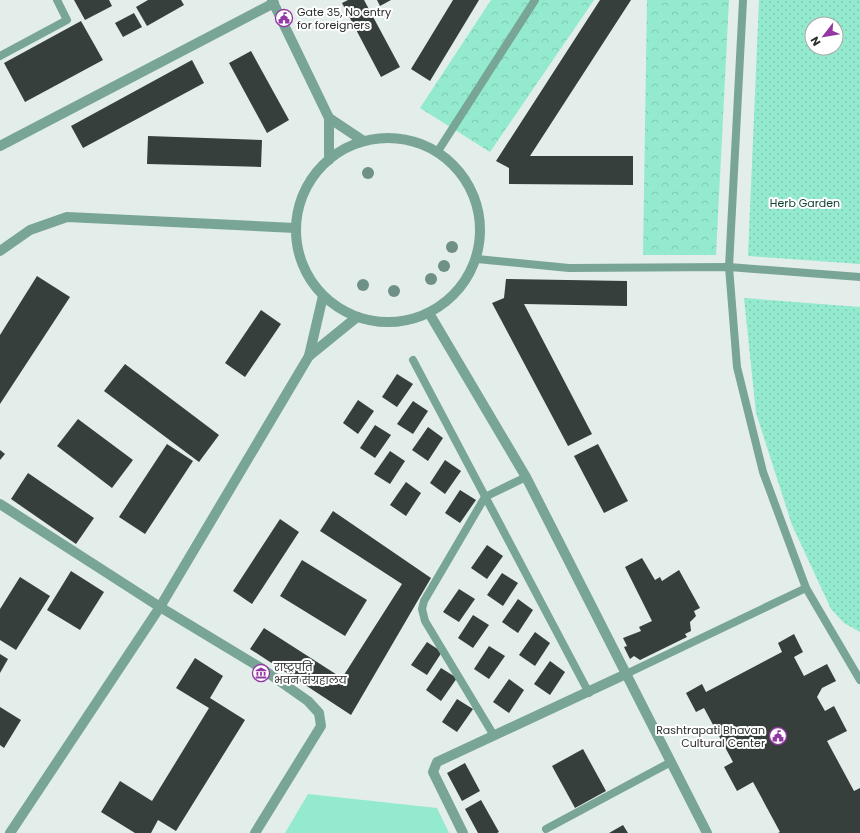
<svg xmlns="http://www.w3.org/2000/svg" width="860" height="833" font-family="Poppins,'Noto Sans Devanagari',sans-serif">
	<style>
		.grass { fill: #93eace }
		.forest { fill: url(#forest-crowns) }
		.park { fill: url(#park-dots); fill-rule: evenodd }
		.building { fill: #373f3c }
		.lines { fill: none; stroke-linecap: round; stroke-linejoin: round }
		.service { stroke: #79a596; stroke-width: 8 }
		.minor { stroke: #79a596; stroke-width: 10 }
		.tertiary { stroke: #79a596; stroke-width: 10 }
		.tree { fill: #6f9086 }
		.labels { text-anchor: middle; dominant-baseline: central; stroke-width: 4; stroke-linejoin: round; paint-order: stroke }
		.poi-label { font-size: 11px; fill: #292d2c; stroke: #fff; text-anchor: start }
		.park-label { font-size: 11px; fill: #104335; stroke: #fff }
	</style>
	<defs>
		<pattern id="forest-crowns" width="20" height="18" patternUnits="userSpaceOnUse"><rect width="20" height="18" fill="#93eace"/><path d="M2 6a3 3 0 1 1 6 0M12 15a3 3 0 1 1 6 0" fill="none" stroke="#7fc9b1"/></pattern>
		<pattern id="park-dots" width="8" height="8" patternUnits="userSpaceOnUse"><rect width="8" height="8" fill="#93eace"/><path d="M2 2h.1M6 6h.1" fill="none" stroke="#7fc9b1" stroke-width="1.8" stroke-linecap="round"/></pattern>
	</defs>
	<rect width="100%" height="100%" fill="#e3eeea"/>
	<path class="grass" d="M 308,794 L 437,808 L 449,833 L 285,833 Z"/>
	<g class="forest">
		<path d="M 491,0 L 594,0 L 490,152 L 420,108 Z"/>
		<path d="M 647,0 L 729,0 L 716,255 L 643,255 Z"/>
	</g>
	<g class="park">
		<path d="M 759,0 L 860,0 L 860,264 L 748,256 ZM 812,24 L 836,24 L 836,48 L 812,48 Z"/>
		<path d="M 744,298 L 860,307 L 860,632 L 844,623 L 831,609 L 792,525 L 756,413 Z"/>
	</g>
	<g class="building">
		<path d="M 74,0 L 109,0 L 112,6 L 85,20 Z"/>
		<path d="M 148,0 L 181,0 L 184,5 L 147,26 L 136,7 Z"/>
		<path d="M 348,0 L 364,0 L 400,67 L 381,77 L 342,3 Z"/>
		<path d="M 377,0 L 391,0 L 380,6 Z"/>
		<path d="M 453,0 L 479,0 L 430,81 L 411,69 Z"/>
		<path d="M 600,0 L 631,0 L 530,156 L 633,156 L 633,185 L 509,184 L 509,168 L 496,161 Z"/>
		<path d="M 134,13 L 142,27 L 123,37 L 115,23 Z"/>
		<path d="M 81,21 L 103,60 L 25,102 L 4,63 Z"/>
		<path d="M 251,51 L 289,120 L 267,133 L 229,63 Z"/>
		<path d="M 192,60 L 204,83 L 83,148 L 71,126 Z"/>
		<path d="M 148,136 L 262,140 L 261,167 L 147,164 Z"/>
		<path d="M 37,276 L 70,297 L 0,404 L 0,335 Z"/>
		<path d="M 506,279 L 627,281 L 627,306 L 524,304 L 592,434 L 568,446 L 492,303 L 504,298 Z"/>
		<path d="M 261,310 L 281,324 L 245,377 L 225,363 Z"/>
		<path d="M 125,364 L 219,435 L 199,462 L 104,391 Z"/>
		<path d="M 397,374 L 413,384 L 397,407 L 382,397 Z"/>
		<path d="M 358,400 L 374,411 L 358,434 L 343,423 Z"/>
		<path d="M 413,401 L 428,411 L 413,434 L 397,424 Z"/>
		<path d="M 78,419 L 133,460 L 112,488 L 57,446 Z"/>
		<path d="M 375,425 L 391,435 L 375,458 L 360,448 Z"/>
		<path d="M 428,427 L 443,438 L 428,461 L 412,450 Z"/>
		<path d="M 167,444 L 193,461 L 145,534 L 119,517 Z"/>
		<path d="M 598,444 L 628,501 L 604,513 L 574,456 Z"/>
		<path d="M 0,450 L 5,454 L 0,460 Z"/>
		<path d="M 390,451 L 405,461 L 390,484 L 374,474 Z"/>
		<path d="M 445,460 L 461,471 L 445,494 L 430,483 Z"/>
		<path d="M 28,473 L 94,518 L 76,544 L 11,499 Z"/>
		<path d="M 406,482 L 421,493 L 406,516 L 390,505 Z"/>
		<path d="M 460,490 L 476,500 L 460,523 L 445,513 Z"/>
		<path d="M 333,511 L 431,578 L 351,715 L 250,649 L 264,628 L 342,678 L 402,584 L 320,531 Z"/>
		<path d="M 280,519 L 299,532 L 252,604 L 233,591 Z"/>
		<path d="M 487,545 L 503,556 L 487,579 L 471,568 Z"/>
		<path d="M 642,558 L 655,580 L 660,577 L 662,581 L 679,570 L 700,608 L 694,611 L 696,616 L 690,622 L 691,631 L 685,634 L 687,637 L 640,660 L 634,656 L 630,659 L 624,647 L 627,646 L 623,638 L 641,631 L 639,627 L 652,621 L 625,567 Z"/>
		<path d="M 302,560 L 367,600 L 345,636 L 280,596 Z"/>
		<path d="M 71,571 L 104,592 L 80,630 L 47,610 Z"/>
		<path d="M 502,573 L 518,583 L 503,606 L 487,595 Z"/>
		<path d="M 20,577 L 50,596 L 16,650 L 0,640 L 0,609 Z"/>
		<path d="M 459,589 L 475,599 L 459,622 L 443,612 Z"/>
		<path d="M 518,599 L 533,610 L 518,633 L 502,622 Z"/>
		<path d="M 473,615 L 489,625 L 473,648 L 458,638 Z"/>
		<path d="M 535,632 L 550,643 L 535,666 L 519,655 Z"/>
		<path d="M 794,634 L 803,652 L 794,657 L 804,676 L 827,664 L 836,681 L 822,688 L 817,697 L 825,711 L 834,706 L 847,731 L 827,741 L 854,791 L 860,788 L 860,833 L 778,833 L 780,832 L 753,782 L 737,791 L 724,767 L 733,762 L 704,708 L 696,712 L 686,693 L 702,684 L 706,692 L 782,652 L 778,643 Z"/>
		<path d="M 427,642 L 442,652 L 427,675 L 411,665 Z"/>
		<path d="M 489,646 L 505,656 L 489,679 L 474,669 Z"/>
		<path d="M 0,654 L 8,659 L 0,673 Z"/>
		<path d="M 195,658 L 223,676 L 210,698 L 245,720 L 176,831 L 158,820 L 151,833 L 135,833 L 101,812 L 120,781 L 152,801 L 209,708 L 176,688 Z"/>
		<path d="M 550,661 L 565,672 L 550,695 L 534,684 Z"/>
		<path d="M 441,668 L 457,678 L 441,701 L 426,690 Z"/>
		<path d="M 509,679 L 524,690 L 509,713 L 493,702 Z"/>
		<path d="M 457,699 L 473,709 L 457,732 L 442,722 Z"/>
		<path d="M 0,707 L 21,720 L 4,748 L 0,745 Z"/>
		<path d="M 583,749 L 606,791 L 575,808 L 552,766 Z"/>
		<path d="M 465,763 L 480,791 L 462,801 L 447,773 Z"/>
		<path d="M 481,800 L 499,832 L 497,833 L 478,833 L 465,809 Z"/>
		<path d="M 623,825 L 628,833 L 609,833 Z"/>
	</g>
	<g class="lines">
		<g class="service">
			<path d="M 743,0 L 729,267 L 737,367 L 763,472 L 806,588 L 860,680"/>
			<path d="M 0,56 L 67,20 L 57,0"/>
			<path d="M 438,151 L 535,0"/>
			<path d="M 477,259 L 569,268 L 729,267 L 860,277"/>
			<path d="M 413,360 L 589,693"/>
			<path d="M 626,674 L 806,588"/>
			<path d="M 493,734 L 425,621 L 422,609 L 424,601 L 485,497 L 526,477"/>
			<path d="M 546,829 L 671,762"/>
		</g>
		<g class="minor">
			<path d="M 0,146 L 274,3"/>
			<path d="M 0,251 L 30,230 L 67,217 L 295,228"/>
			<path d="M 309,356 L 357,317"/>
			<path d="M 0,504 L 160,607 L 261,668 L 308,701 L 319,713 L 321,726 L 255,833"/>
			<path d="M 10,833 L 160,607 L 309,356 L 323,296"/>
			<path d="M 463,833 L 433,772 L 437,762 L 626,674"/>
		</g>
		<g class="tertiary">
			<path d="M 272,0 L 329,118 L 329,160"/>
			<path d="M 329,118 L 362,140"/>
			<circle cx="388" cy="230" r="92"/>
			<path d="M 429,313 L 526,477 L 707,833"/>
		</g>
	</g>
	<g class="tree">
		<circle cx="368" cy="173" r="6"/>
		<circle cx="452" cy="247" r="6"/>
		<circle cx="444" cy="266" r="6"/>
		<circle cx="431" cy="279" r="6"/>
		<circle cx="363" cy="285" r="6"/>
		<circle cx="394" cy="291" r="6"/>
	</g>
	<defs>
		<g id="civic-ring" transform="scale(0.9)"><circle r="9.5" fill="#fff" stroke="#9337a2" stroke-width="1.5"/><path d="M-.6-6.5H3V-4.5H.6V-3L4-1V1h2V6H-6V1h2V-1L-.6-3ZM-1.2 2.5V6h2.4V2.5Z" fill="#9337a2"/></g>
		<g id="museum-ring" transform="scale(0.9)"><circle r="9.5" fill="#fff" stroke="#9337a2" stroke-width="1.5"/><path d="M0-6L6-3V-2H-6V-3ZM-5-1h2V3h-2ZM-1-1h2V3h-2ZM3-1h2V3H3ZM-6 4H6V6H-6Z" fill="#9337a2"/></g>
	</defs>
	<g fill-rule="evenodd">
		<use href="#civic-ring" x="284" y="18"/>
		<use href="#museum-ring" x="261" y="673"/>
		<use href="#civic-ring" x="778" y="736"/>
	</g>
	<g class="labels">
		<g class="poi-label">
			<text x="297" y="12">Gate 35, No entry<tspan x="297" dy="13">for foreigners</tspan></text>
			<text x="274" y="667">राष्ट्रपति<tspan x="274" dy="13">भवन संग्रहालय</tspan></text>
			<text x="765" y="730" text-anchor="end">Rashtrapati Bhavan<tspan x="765" dy="13">Cultural Center</tspan></text>
		</g>
		<g class="park-label">
			<text x="805" y="203">Herb Garden</text>
		</g>
	</g>
	<g transform="translate(824 36) rotate(239)"><circle r="19" fill="#ffffff" stroke="#a9abab"/>
	<path d="M0-3L7 15L0 10L-7 15Z" fill="#9337a2"/>
	<text y="-6" font-size="11" font-weight="bold" text-anchor="middle" fill="#292d2c">N</text>
	</g>
</svg>
